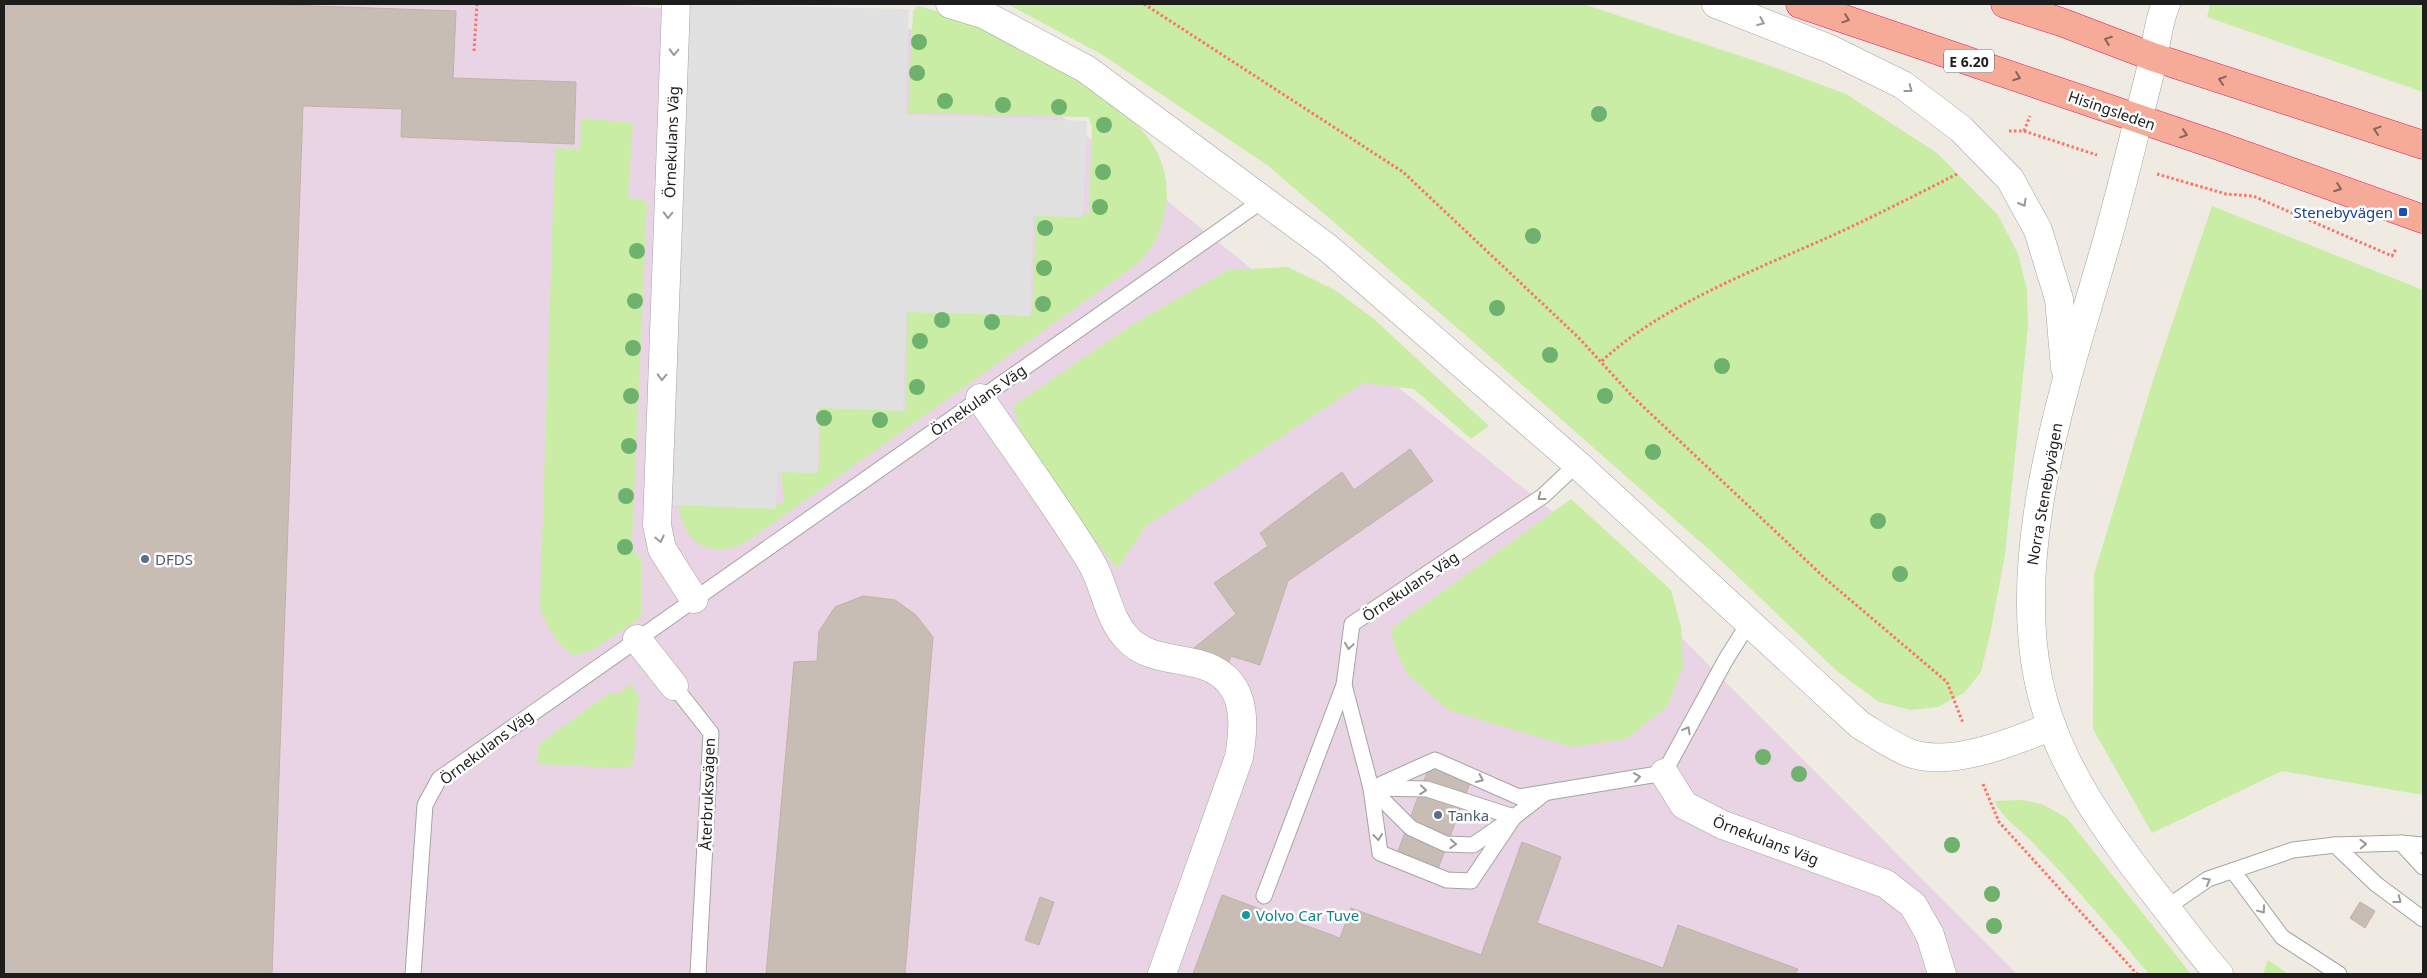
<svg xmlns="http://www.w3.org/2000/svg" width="2427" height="978" font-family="'Noto Sans',sans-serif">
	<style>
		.industrial { fill: #e9d4e5 }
		.grass { fill: #c9eda4 }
		.parking { fill: #e1e1e1 }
		.building { fill: #c7bdb5; stroke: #c2b1a4 }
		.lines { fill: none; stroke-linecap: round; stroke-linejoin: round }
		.service-casing { stroke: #a4a4a4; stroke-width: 17 }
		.minor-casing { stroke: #a4a4a4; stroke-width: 29 }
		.trunk-casing { stroke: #e5185f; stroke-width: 29 }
		.path { stroke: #ff7364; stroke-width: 3; stroke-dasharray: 2.5 2.5; stroke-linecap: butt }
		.service { stroke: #fff; stroke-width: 15 }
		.minor { stroke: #fff; stroke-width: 28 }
		.trunk { stroke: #f6ab98; stroke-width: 28 }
		.tree { fill: #6eb26e }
		.oneway { stroke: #8a645a }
		.oneway2 { stroke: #999 }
		.transit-dot { fill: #1a4fb4; stroke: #fff; stroke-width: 2 }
		.service-dot { fill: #5c6f8a; stroke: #fff; stroke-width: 2 }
		.culture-dot { fill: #0f9aa8; stroke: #fff; stroke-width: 2 }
		.labels { text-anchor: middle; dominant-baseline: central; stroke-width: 5; stroke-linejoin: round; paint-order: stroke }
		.shield { fill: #fff; stroke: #616161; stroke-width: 1 }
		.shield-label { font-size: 14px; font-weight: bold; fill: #1d1d1d }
		.street-label { font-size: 15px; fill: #1d1d1d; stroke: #fff }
		.transit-label { font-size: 15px; fill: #164399; stroke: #fff; text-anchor: end }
		.service-label { font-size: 15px; fill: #4e5e75; stroke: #fff; text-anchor: start }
		.culture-label { font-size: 15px; fill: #0d838f; stroke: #fff; text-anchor: start }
	</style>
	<rect width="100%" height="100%" fill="#efebe3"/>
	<path class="industrial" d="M 4,4 L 609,4 L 959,33 L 1568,524 L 2017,974 L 4,974 Z"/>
	<g class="grass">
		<path d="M 1007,4 L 1583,4 L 1765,64 L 1846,94 L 1937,153 L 1998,215 L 2018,254 L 2027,290 L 2028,327 L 2005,554 L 1991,630 L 1981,672 L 1964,693 L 1938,707 L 1910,710 L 1879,702 L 1838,672 L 1713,553 L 1470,339 L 1267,165 L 1101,54 Z"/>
		<path d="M 2210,4 L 2423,4 L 2423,92 L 2207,17 Z"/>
		<path d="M 917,6 C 929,8 941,13 953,17 C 991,30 1025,48 1059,69 C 1110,102 1175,134 1166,206 C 1163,230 1154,248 1136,265 L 745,543 C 708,559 683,543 678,504 L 784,503 L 781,469 L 820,467 L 819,406 L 906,411 L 907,309 L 1032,316 L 1036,213 L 1089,213 L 1092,126 L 1088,117 L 908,113 L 913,11 Z"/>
		<path d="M 581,118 L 633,123 L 628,197 L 645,201 L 647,204 L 633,519 C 633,531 628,552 641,558 L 641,615 L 638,620 L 594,649 L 574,656 C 556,644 546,626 540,606 L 555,148 L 580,149 Z"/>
		<path d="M 2212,206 L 2423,290 L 2423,795 L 2282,771 L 2152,833 L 2093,729 L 2094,574 L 2155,374 Z"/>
		<path d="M 1288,267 L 1335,290 L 1374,319 L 1489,426 L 1471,439 L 1414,389 L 1363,383 L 1146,526 L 1117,569 L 1071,508 L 1027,456 L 1013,406 L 1135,323 L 1228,270 Z"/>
		<path d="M 1571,499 L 1671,590 L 1681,627 L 1683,667 L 1667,707 L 1626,739 L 1571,747 L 1448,710 L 1407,674 L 1393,642 L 1392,628 Z"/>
		<path d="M 630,684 L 639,697 L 633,766 L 620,768 L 537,764 L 539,744 L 612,691 L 615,696 Z"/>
		<path d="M 2022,800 L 2042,804 L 2067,818 L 2191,974 L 2149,974 C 2112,930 2075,886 2035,845 C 2022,831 2002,818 1994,801 Z"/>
		<path d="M 2268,960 L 2288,974 L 2263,974 Z"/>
	</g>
	<path class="parking" d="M 690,4 L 909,9 L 905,115 L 1087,121 L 1083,217 L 1033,216 L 1030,316 L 906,312 L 903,411 L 819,408 L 817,473 L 777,472 L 776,509 L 673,505 Z"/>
	<g class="building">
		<path d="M 4,4 L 258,4 L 456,11 L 453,78 L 576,82 L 574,144 L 401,137 L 402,109 L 303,106 L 272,974 L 4,974 Z"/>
		<path d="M 1410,449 L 1433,481 L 1288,581 L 1260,665 L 1231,656 L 1227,667 L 1194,648 L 1236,614 L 1214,583 L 1268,546 L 1260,533 L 1342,472 L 1354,490 Z"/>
		<path d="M 863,596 L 895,600 L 916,615 L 933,637 L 905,974 L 766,974 L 794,662 L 817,661 L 819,631 L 835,607 Z"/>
		<path d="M 1432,759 L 1473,775 L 1435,877 L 1394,862 Z"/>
		<path d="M 1522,842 L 1561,857 L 1537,923 L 1663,968 L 1678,925 L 1798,969 L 1795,974 L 1193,974 L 1222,895 L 1340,938 L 1351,908 L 1481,955 Z"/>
		<path d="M 1040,897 L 1054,902 L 1039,945 L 1025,940 Z"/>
		<path d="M 2360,902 L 2375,911 L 2365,928 L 2350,918 Z"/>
	</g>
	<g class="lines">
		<g class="service-casing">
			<g id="service">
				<path d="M 674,686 L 711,733 L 698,974"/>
				<path d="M 1375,787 L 1435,760 L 1519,797 L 1664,773 L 1725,661 L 1748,624"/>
				<path d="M 1371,788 L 1380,853 L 1447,880 L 1471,881 L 1514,817"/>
				<path d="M 1371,788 L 1411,828 L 1446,844 L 1473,845 L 1508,821"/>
				<path d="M 1545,793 L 1514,817 L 1427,789 L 1371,788 L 1344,685 L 1352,624 L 1543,496 L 1577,464"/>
				<path d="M 2401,843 L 2423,867"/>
				<path d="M 2335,845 L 2376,884 L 2423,919"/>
				<path d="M 2233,871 L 2282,937 L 2339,974"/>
				<path d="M 1264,896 L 1344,685"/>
				<path d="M 2166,908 L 2208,879 L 2293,850 L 2335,845 L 2401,843 L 2423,845"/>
				<path d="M 413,974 L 425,805 L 439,779 L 1263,200"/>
			</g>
		</g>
		<g class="minor-casing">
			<g id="minor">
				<path d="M 676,4 L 657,525 L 662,549 L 694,599"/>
				<path d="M 950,4 L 983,14 L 1086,69 L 1328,248 L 1577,464 L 1860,725 C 1875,734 1891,745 1907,752 C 1949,769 2013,742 2052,726"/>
				<path d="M 1716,4 L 1830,49 L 1903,85 L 1961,129 L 2010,179 L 2038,230 L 2059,299 L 2065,368"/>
				<path d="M 2166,4 C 2158,22 2156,45 2152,65 C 2137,123 2124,180 2108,237 C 2070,371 2010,539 2038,678 C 2055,765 2113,841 2167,909 C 2184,931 2200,953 2219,974"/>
				<path d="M 980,398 C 1017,452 1057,506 1091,562 C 1105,585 1107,616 1126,637 C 1145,659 1173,657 1199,664 C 1246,677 1246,718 1239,757 L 1162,974"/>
				<path d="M 637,639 L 674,686"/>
				<path d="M 1664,773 L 1684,805 L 1723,825 L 1886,884 L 1913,905 L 1930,935 L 1942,974"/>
			</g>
		</g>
		<g class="trunk-casing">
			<g id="trunk">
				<path d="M 1800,4 L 2219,146 L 2423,219"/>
				<path d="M 2005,4 L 2061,22 L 2153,57 L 2423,145"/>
			</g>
		</g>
		<g class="path">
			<path d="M 1144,4 L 1403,172 L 1579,338 L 1633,397 L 1828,581 L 1947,682 L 1963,723"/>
			<path d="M 474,51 L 477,4"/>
			<path d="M 2009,131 L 2024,131 L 2030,116"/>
			<path d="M 2024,131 L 2097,155"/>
			<path d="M 2157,174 L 2226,194 L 2253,196 L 2392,256 L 2396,249"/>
			<path d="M 1602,361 C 1659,307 1757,269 1829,237 C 1873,217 1916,195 1959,173"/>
			<path d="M 1983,784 L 1999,822 L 2137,974"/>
		</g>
		<use href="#service" class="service"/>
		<use href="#minor" class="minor"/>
		<use href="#trunk" class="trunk"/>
	</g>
	<g class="tree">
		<circle cx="919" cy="42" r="8"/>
		<circle cx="917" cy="73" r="8"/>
		<circle cx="945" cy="101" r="8"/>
		<circle cx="1003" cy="105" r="8"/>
		<circle cx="1059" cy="107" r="8"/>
		<circle cx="1599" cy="114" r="8"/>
		<circle cx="1104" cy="125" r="8"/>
		<circle cx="1103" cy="172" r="8"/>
		<circle cx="1100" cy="207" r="8"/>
		<circle cx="1045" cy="228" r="8"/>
		<circle cx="1533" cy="236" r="8"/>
		<circle cx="637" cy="251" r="8"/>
		<circle cx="1044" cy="268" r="8"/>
		<circle cx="635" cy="301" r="8"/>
		<circle cx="1043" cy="304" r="8"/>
		<circle cx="1497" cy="308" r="8"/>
		<circle cx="942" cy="320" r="8"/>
		<circle cx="992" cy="322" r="8"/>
		<circle cx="920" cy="341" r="8"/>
		<circle cx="633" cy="348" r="8"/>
		<circle cx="1550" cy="355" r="8"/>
		<circle cx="1722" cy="366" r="8"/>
		<circle cx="917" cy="387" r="8"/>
		<circle cx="631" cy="396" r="8"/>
		<circle cx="1605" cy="396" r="8"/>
		<circle cx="824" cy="418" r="8"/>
		<circle cx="880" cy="420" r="8"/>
		<circle cx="629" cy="446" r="8"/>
		<circle cx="1653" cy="452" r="8"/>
		<circle cx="626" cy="496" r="8"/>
		<circle cx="1878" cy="521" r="8"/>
		<circle cx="625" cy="547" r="8"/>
		<circle cx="1900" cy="574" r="8"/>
		<circle cx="1763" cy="757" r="8"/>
		<circle cx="1799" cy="774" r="8"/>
		<circle cx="1952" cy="845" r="8"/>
		<circle cx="1992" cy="894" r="8"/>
		<circle cx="1994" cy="926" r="8"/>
	</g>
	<defs><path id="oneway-chevron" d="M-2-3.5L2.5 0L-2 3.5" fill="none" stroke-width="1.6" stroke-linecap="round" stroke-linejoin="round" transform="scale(1.25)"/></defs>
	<g class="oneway">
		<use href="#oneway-chevron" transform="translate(1846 19) rotate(19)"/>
		<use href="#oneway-chevron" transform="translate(2108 40) rotate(-159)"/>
		<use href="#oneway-chevron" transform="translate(2017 77) rotate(20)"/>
		<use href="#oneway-chevron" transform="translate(2222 80) rotate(-162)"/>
		<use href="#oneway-chevron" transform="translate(2377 130) rotate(-162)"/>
		<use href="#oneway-chevron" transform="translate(2184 134) rotate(18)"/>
		<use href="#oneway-chevron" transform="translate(2338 188) rotate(20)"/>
	</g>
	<g class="oneway2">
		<use href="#oneway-chevron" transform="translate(1761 22) rotate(22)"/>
		<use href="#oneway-chevron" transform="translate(674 52) rotate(92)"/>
		<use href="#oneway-chevron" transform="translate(1909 89) rotate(37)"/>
		<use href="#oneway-chevron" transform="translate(2023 203) rotate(60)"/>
		<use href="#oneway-chevron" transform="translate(668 215) rotate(92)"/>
		<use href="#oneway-chevron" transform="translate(662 377) rotate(92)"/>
		<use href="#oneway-chevron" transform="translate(1541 497) rotate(143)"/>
		<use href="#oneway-chevron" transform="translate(660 539) rotate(77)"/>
		<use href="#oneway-chevron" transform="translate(1349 646) rotate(98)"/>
		<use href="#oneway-chevron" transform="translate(1687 730) rotate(-61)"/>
		<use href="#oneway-chevron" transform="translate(1637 777) rotate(-8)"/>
		<use href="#oneway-chevron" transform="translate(1480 779) rotate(24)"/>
		<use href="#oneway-chevron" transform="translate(1423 790) rotate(6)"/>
		<use href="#oneway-chevron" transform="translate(1378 837) rotate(83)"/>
		<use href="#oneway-chevron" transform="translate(1453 844) rotate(4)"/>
		<use href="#oneway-chevron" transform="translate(2363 844) rotate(-2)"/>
		<use href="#oneway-chevron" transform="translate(2207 881) rotate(-29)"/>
		<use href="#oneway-chevron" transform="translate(2398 900) rotate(37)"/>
		<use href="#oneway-chevron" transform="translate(2262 910) rotate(53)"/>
	</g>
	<rect class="transit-dot" x="2398" y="207" width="10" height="10" rx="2.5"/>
	<g class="service-dot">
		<circle cx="145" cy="559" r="5"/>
		<circle cx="1438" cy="815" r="5"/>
	</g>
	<circle class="culture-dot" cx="1246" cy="915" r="5"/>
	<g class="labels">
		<rect class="shield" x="1944" y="49.5" width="50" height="23" rx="4"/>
		<g class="shield-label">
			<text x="1969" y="61">E 6.20</text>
		</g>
		<g class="street-label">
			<text transform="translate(2112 110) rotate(19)">Hisingsleden</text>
			<text transform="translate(671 142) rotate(-88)">Örnekulans Väg</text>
			<text transform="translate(978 400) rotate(-35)">Örnekulans Väg</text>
			<text transform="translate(2044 494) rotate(-80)">Norra Stenebyvägen</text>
			<text transform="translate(1410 586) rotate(-34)">Örnekulans Väg</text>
			<text transform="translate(486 747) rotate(-37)">Örnekulans Väg</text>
			<text transform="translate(707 794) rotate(-88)">Återbruksvägen</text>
			<text transform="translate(1766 840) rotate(21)">Örnekulans Väg</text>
		</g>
		<g class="transit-label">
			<text x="2393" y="212">Stenebyvägen</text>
		</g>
		<g class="service-label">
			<text x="155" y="559">DFDS</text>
			<text x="1448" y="815">Tanka</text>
		</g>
		<g class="culture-label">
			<text x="1256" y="915">Volvo Car Tuve</text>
		</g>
	</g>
	<rect width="2427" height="978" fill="none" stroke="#1d1d1d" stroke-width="10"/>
</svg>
